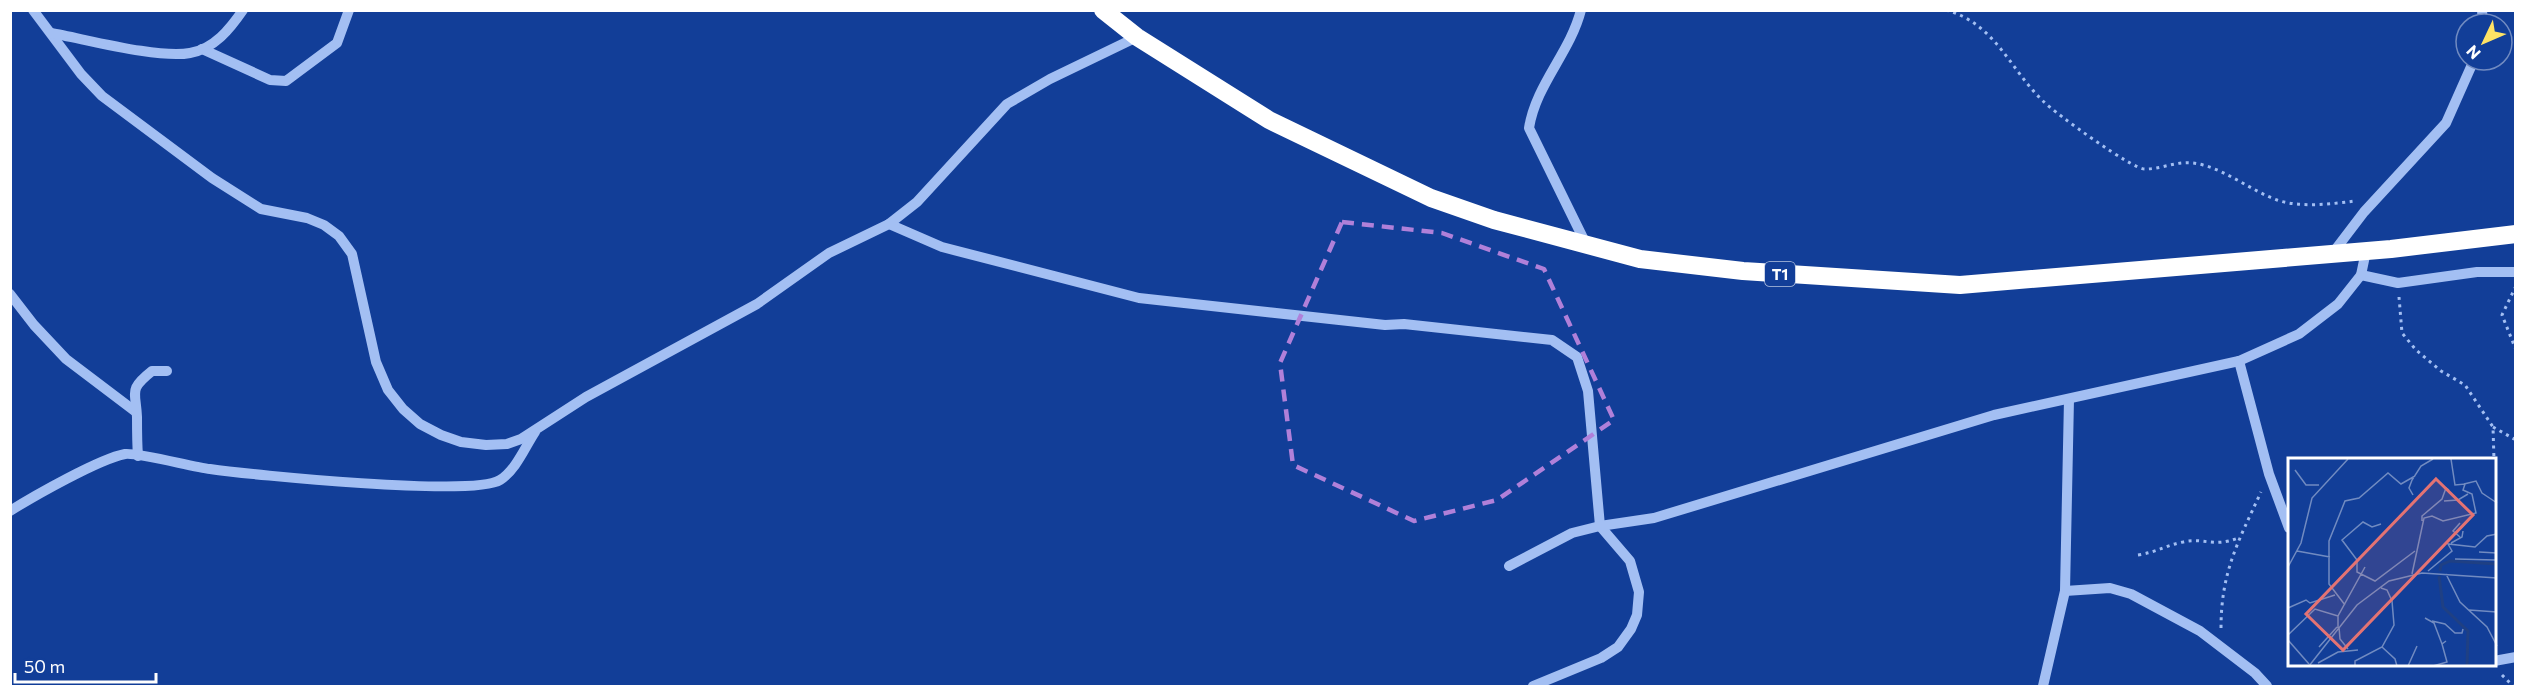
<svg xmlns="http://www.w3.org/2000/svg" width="2526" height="697" font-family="Commissioner,sans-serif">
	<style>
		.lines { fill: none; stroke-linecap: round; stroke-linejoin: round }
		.path { stroke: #a3bff3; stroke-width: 3; stroke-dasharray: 3 4.5; stroke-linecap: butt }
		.minor { stroke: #a3bff3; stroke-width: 10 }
		.highway { stroke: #fff; stroke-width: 18 }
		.marked { fill: none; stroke: #b080d9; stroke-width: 4.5; stroke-dasharray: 12 8; stroke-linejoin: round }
		.labels { text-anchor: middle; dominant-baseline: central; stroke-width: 5; stroke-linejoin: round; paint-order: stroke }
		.shield { fill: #123e98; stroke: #b8c5e0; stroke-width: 1.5 }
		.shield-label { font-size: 15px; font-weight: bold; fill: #fff }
		.inset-river { fill: none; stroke: #1f4084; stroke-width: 3 }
		.inset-road { fill: none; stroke: #718bc1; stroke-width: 1.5 }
		.view { fill: #e47373; fill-opacity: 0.15; stroke: #e47373; stroke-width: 3 }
		.inset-edge { fill: none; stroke: #fff; stroke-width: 3 }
	</style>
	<rect width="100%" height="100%" fill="#123e98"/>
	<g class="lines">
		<g class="path">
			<path d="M 1946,10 C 1996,24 2010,70 2044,102 C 2055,113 2133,170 2145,169 C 2166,169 2179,158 2203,165 C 2229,172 2252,191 2277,200 C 2300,208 2331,204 2355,201"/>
			<path d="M 2516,286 L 2502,315 L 2516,350"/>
			<path d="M 2399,297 L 2402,333 L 2416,350 L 2441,371 L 2465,385 L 2493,427 L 2494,460"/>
			<path d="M 2493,427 L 2516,440"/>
			<path d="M 2494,467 L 2494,473"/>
			<path d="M 2138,555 C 2157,552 2167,545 2183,542 C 2203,537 2213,548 2238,538"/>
			<path d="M 2221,628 C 2221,572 2238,542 2261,492"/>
			<path d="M 2502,675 L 2513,686"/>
		</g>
		<g class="minor">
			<path d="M 33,10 L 81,74 L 102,96 L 212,178 L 261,209 L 307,218 L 324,225 L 339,236 L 352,254 L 376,362 L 388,390 L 403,409 L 420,424 L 441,435 L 461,442 L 486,445 L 507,444 L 521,439 L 586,397 L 757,304 L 829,253 L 889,224 L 917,202 L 1007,104 L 1050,79 L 1137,37"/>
			<path d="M 1581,10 C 1570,53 1536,84 1529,128 L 1586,244"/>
			<path d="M 2482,10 L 2483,24"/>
			<path d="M 51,33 C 85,39 159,59 190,53 C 214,49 230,29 243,10"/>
			<path d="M 202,49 L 270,80 L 286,81 L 337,43 L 349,10"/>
			<path d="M 889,224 L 942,247 L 1139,298 L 1385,325 L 1404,324 L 1552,340 L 1577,357 L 1588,391 L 1600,526 L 1630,561 L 1639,592 L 1637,615 L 1631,629 L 1618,647 L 1601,658 L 1533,686"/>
			<path d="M 2332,254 L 2364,212 L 2446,123 L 2474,60"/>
			<path d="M 2361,275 L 2398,283 L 2477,272 L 2516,272"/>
			<path d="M 10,294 L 34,325 L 66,359 L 136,412"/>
			<path d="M 2239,361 L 2269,474 L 2289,528"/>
			<path d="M 138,456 C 137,443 137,430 137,417 C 136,391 128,390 152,371 L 167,371"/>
			<path d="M 10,511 C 34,496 99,459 125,454 C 137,452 193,467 210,469 C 252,475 474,497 500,480 C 516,470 525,447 535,432"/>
			<path d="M 1509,566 L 1572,533 L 1600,526 L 1654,518 L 1994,415 L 2239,361 L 2299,334 L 2338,304 L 2361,275 L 2366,251"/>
			<path d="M 2065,591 L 2110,588 L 2131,594 L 2200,631 L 2255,673 L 2267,686"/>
			<path d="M 2494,661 L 2516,657"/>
			<path d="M 2043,686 L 2065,591 L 2069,399"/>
		</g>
		<path class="highway" d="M 1103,10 L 1137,37 L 1269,120 L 1431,198 L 1494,220 L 1640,259 L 1743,271 L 1960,285 L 2391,249 L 2516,234"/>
	</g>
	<path class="marked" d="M 1342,222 L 1442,233 L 1544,269 L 1614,420 L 1497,500 L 1414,521 L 1293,465 L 1280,363 Z"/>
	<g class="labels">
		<rect class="shield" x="1765" y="262" width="30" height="24" rx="4.5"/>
		<g class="shield-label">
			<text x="1780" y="274">T1</text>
		</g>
	</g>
	<g transform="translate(2288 458)">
		<rect width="208" height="208" fill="#123e98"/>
		<path class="inset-river" d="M 152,113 L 153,107 L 162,103 L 209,106M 151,118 L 155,149 L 180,173 L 179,208"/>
		<path class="inset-road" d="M 7,12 L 18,27 L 31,27M 176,26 L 188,23 L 194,35 L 209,45M 125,37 L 121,30 L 124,22 L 133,8 L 145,1M 156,43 L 170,42 L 180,36M 134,63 L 134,58 L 154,41 L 158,30 L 161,32M 172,65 L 165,73 L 172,79M 93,66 L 84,69 L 75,64 L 54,82 L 69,102 L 69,114 L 87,123 L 127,93M 163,85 L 174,79 L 175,73M 9,93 L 42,99M 191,94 L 209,95M 167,101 L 208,102M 0,109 L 13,85 L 24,40 L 60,1M 140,113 L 164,93 L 160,86 L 187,89 L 199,78 L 209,76M 124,116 L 136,60 L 144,58 L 155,63 L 188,55 L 184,36 L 175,32 L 177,26 L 167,27 L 163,1M 158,116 L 172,144 L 199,169 L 209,188M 57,147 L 41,126 L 41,83 L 57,43 L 71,40 L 100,15 L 113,26 L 127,18M 0,150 L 18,142 L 22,145 L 47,137M 181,152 L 209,154M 137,160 L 146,165 L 154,186M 144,163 L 157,166 L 167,175 L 174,175 L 175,171M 51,169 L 52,181 L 60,191M 50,170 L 50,158 L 77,109M 0,177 L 27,151 L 50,158M 0,182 L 21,206M 31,189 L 49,169M 94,189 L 107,201 L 109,208M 30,205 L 50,194 L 70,192M 21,208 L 69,147 L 101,123 L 134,115 L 209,120M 67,208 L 67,203 L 94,189 L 106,167 L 104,143 L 99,132 L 93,130M 120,208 L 129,188M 145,208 L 159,204 L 154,186 L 158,183"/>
		<path class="view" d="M 148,21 L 185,57 L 55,192 L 18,156 Z"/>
		<rect width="208" height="208" class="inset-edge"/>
	</g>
	<rect width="2526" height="697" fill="none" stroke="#ffffff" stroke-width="24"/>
	<g transform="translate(2484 42) rotate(226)"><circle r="28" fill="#123e98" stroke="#718bc1" stroke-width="1.5"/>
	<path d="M0-4.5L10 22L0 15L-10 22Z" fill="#ffe365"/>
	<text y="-9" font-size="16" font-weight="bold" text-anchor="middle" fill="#ffffff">N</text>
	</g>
	<path d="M15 673v9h141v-9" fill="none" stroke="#ffffff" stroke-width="3"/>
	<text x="24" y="673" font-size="18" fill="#ffffff" stroke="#123e98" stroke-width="4.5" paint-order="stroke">50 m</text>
</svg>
